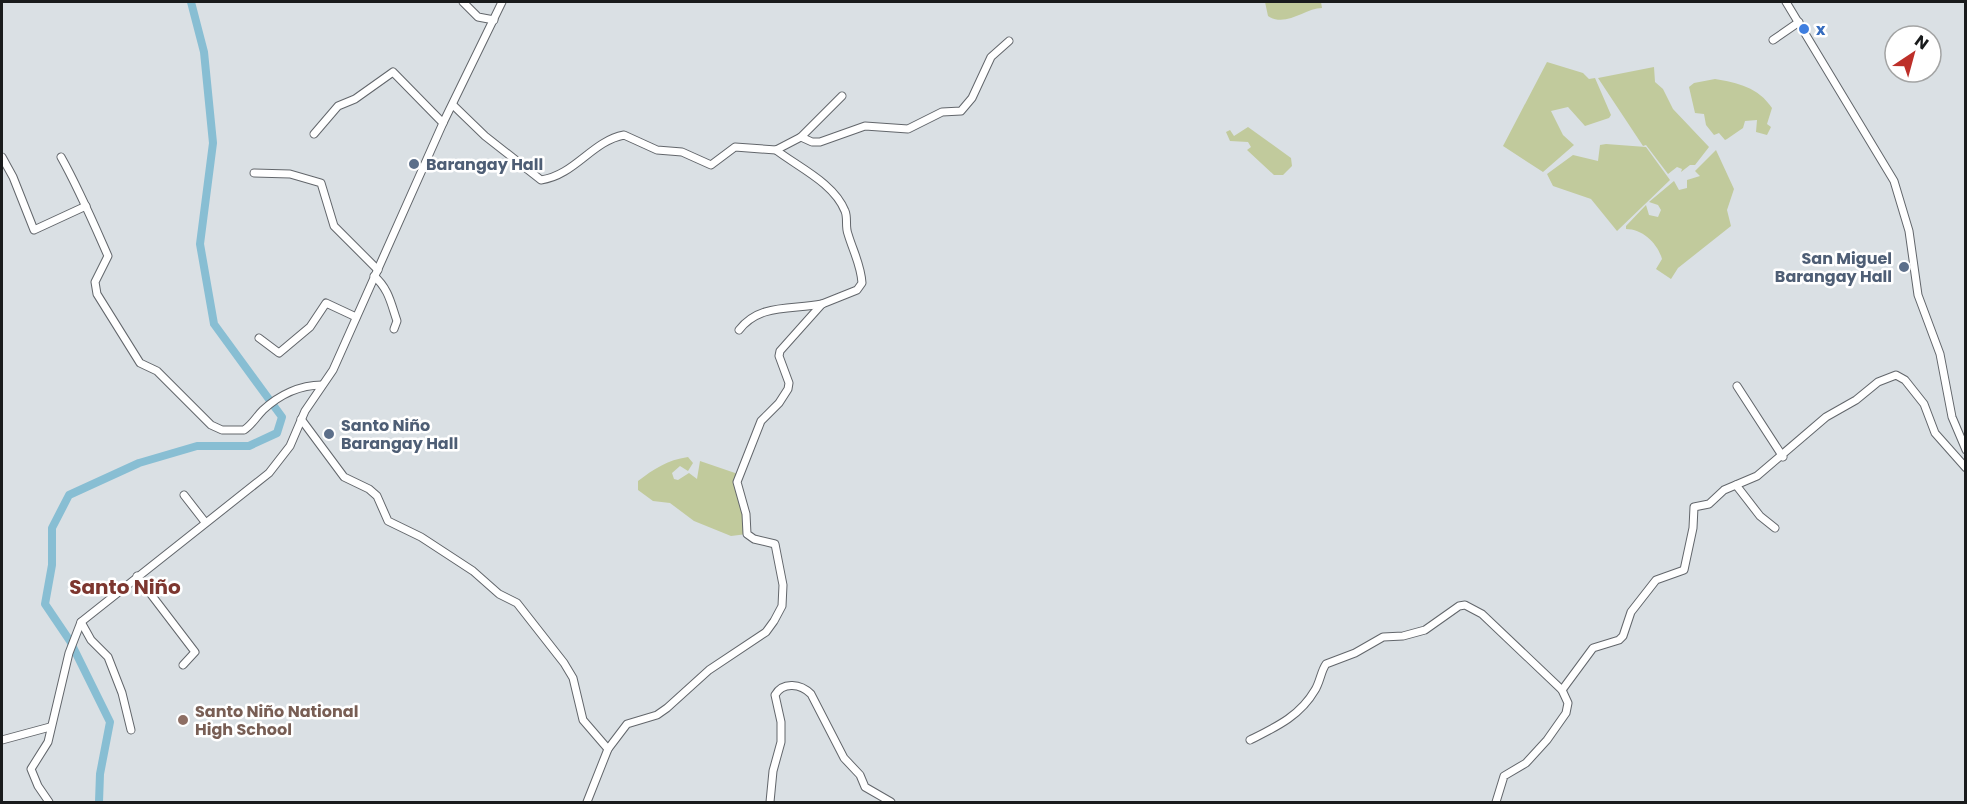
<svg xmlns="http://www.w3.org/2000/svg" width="1967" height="804" font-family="Poppins,sans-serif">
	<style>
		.green { fill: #c1ca9c }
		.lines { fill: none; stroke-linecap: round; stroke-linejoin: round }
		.river { stroke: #88bed3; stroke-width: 8 }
		.minor-casing { stroke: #62666b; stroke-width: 9 }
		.minor { stroke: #fff; stroke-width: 7 }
		.shop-dot { fill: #3f7fe0; stroke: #fff; stroke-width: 2 }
		.service-dot { fill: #5c6f8a; stroke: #fff; stroke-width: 2 }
		.education-dot { fill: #8d6e63; stroke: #fff; stroke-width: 2 }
		.labels { text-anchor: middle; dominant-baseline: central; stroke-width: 5; stroke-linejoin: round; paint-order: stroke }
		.shop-label { font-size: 16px; font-weight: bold; fill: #366cbe; stroke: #fff; text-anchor: start }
		.service-label { font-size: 16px; font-weight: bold; fill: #4e5e75; stroke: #fff; text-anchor: start }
		.education-label { font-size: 16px; font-weight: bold; fill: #785e54; stroke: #fff; text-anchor: start }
		.quarter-label { font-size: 20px; font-weight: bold; fill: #7d362f; stroke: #fff }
	</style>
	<rect width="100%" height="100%" fill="#dae0e4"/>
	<g class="green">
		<path d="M 1265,2 L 1321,2 L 1322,8 C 1305,8 1286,28 1268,16 Z"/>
		<path d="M 1547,62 L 1583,73 L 1589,79 L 1595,78 L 1611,115 L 1609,118 L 1585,126 L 1568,107 L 1551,111 L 1563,135 L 1574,145 L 1543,172 L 1503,146 Z"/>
		<path d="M 1654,67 L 1655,82 L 1663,89 L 1673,109 L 1709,147 L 1695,165 L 1690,165 L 1681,172 L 1682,169 L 1677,167 L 1668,174 L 1646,145 L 1643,146 L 1598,78 Z"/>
		<path d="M 1715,79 C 1738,83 1758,87 1772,108 L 1767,124 L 1771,127 L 1767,135 L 1756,132 L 1757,120 L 1745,121 L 1743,128 L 1727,139 L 1725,140 L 1719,133 L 1714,135 L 1706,125 L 1704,114 L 1695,113 L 1689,87 L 1694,83 Z"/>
		<path d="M 1248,127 L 1291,158 L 1292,166 L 1283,175 L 1274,175 L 1247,150 L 1251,147 L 1248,142 L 1230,141 L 1226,132 L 1230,130 L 1234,136 Z"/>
		<path d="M 1606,144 L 1646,147 L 1670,180 L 1617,231 L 1591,199 L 1553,186 L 1547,174 L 1573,155 L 1598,161 L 1600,145 Z"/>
		<path d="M 1716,150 L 1734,189 L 1727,210 L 1731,226 L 1678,268 L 1671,279 L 1656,269 L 1662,259 C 1658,244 1643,229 1626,229 L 1626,226 L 1646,205 L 1649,215 L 1658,217 L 1661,210 L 1658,205 L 1649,202 L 1674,181 L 1679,190 L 1687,188 L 1687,180 L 1700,176 L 1695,171 Z"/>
		<path d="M 688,457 L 693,463 L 688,471 L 680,466 L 672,473 L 674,479 L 678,480 L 689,473 L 697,479 L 700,461 L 738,474 L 747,534 L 731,536 L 694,521 L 670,503 L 653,501 L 638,490 L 638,481 C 654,469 667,460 688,457 Z"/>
	</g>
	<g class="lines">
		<path class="river" d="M 99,802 L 100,774 L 110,722 L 70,641 L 45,604 L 52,565 L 52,528 L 69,495 L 139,463 L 197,446 L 249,446 L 277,433 L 282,417 L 214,324 L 200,244 L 213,143 L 204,52 L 191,2"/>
		<g class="minor-casing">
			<g id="minor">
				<path d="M 463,2 L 478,17 L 494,20"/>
				<path d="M 1786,2 L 1894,181 L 1909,231 L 1918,295 L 1940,354 L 1952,417 L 1966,450"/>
				<path d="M 1773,40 L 1799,22"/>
				<path d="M 453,105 L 485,136 L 541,180 C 575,175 592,141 624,135 L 657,150 L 682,152 L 711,165 L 735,147 L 776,150 L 801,137 L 812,142 L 820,142 L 865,126 L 908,129 L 942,112 L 961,111 L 972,98 L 991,57 L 1009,41"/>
				<path d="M 314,134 L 338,106 L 355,99 L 393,72 L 443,123"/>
				<path d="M 801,137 L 842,96"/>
				<path d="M 2,157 L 13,177 L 34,230 L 86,206"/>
				<path d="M 61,157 C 79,189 93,222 108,256 L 95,282 L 97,294 L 140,363 L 157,371 L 211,425 L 222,430 L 244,430 C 252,425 256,417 263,410 C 279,395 300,385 322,385"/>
				<path d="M 254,173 L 290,174 L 321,183 L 334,226 L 378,270"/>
				<path d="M 374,276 C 389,289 391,304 397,321 L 394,329"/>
				<path d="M 739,330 C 760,303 792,310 822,304"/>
				<path d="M 259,338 L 279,353 L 310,327 L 326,303 L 356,317"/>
				<path d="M 1737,386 L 1783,457"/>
				<path d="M 301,419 L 344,477 L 369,489 L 377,496 L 388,521 L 421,537 L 473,571 L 499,594 L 517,603 L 564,663 L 573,678 L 583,720 L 608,749"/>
				<path d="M 1736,485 L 1760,516 L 1775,528"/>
				<path d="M 184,495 L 205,522"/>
				<path d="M 137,576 L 195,652 L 183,665"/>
				<path d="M 81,622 L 91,640 L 108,657 L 122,693 L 131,730"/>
				<path d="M 1562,690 L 1593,648 L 1619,640 L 1623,636 L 1631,612 L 1656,580 L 1684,570 L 1693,528 L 1694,507 L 1709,504 L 1724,490 L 1757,476 L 1826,417 L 1856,400 L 1878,382 L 1896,375 L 1905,380 L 1924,404 L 1935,433 L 1966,468"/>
				<path d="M 2,740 L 50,727"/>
				<path d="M 1250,740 C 1276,727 1300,716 1315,690 C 1320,682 1321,671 1326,664 L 1355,653 L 1383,637 L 1403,636 L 1425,630 L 1459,606 L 1465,605 L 1482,614 L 1562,690 L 1568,703 L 1566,713 L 1547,740 L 1526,763 L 1504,776 L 1496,802"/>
				<path d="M 49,802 L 38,786 L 31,769 L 48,742 L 69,653 L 81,622 L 269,473 L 290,446 L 305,411 L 333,370 L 443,123 L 502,2"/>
				<path d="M 587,802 L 608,749 L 627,724 L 657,715 L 667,708 L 709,670 L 766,632 L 774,621 L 782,606 L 783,585 L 775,544 L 754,539 L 747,534 L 746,514 L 737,482 L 761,421 L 779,403 L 788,389 L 789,383 L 779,356 L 780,351 L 822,304 L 857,290 L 862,283 C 861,265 853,251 848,234 C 845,226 848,218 845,211 C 834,183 798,167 776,150"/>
				<path d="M 770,802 L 773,771 L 781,742 L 781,722 L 775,695 C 783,681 801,684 811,694 L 844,758 L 860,775 L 865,787 L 891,802"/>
			</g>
		</g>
		<use href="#minor" class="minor"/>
	</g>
	<circle class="shop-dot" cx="1804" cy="29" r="6"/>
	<g class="service-dot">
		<circle cx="414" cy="164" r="6"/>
		<circle cx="1904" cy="267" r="6"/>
		<circle cx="329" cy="434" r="6"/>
	</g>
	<circle class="education-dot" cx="183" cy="720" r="6"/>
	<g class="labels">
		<g class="shop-label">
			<text x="1816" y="29">x</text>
		</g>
		<g class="service-label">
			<text x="426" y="164">Barangay Hall</text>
			<text x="1892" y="258" text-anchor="end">San Miguel<tspan x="1892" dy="18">Barangay Hall</tspan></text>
			<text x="341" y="425">Santo Niño<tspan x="341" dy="18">Barangay Hall</tspan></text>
		</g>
		<g class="education-label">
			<text x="195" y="711">Santo Niño National<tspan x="195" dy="18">High School</tspan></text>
		</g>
		<g class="quarter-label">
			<text x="125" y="587">Santo Niño</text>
		</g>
	</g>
	<rect width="1967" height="804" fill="none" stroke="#191b1c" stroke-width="6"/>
	<g transform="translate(1913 54) rotate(36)"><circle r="28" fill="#ffffff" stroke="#a3a4a4" stroke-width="1.5"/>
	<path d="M0-4.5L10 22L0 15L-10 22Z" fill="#bd2f29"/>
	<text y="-9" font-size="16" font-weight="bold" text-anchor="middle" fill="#191b1c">N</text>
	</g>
</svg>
